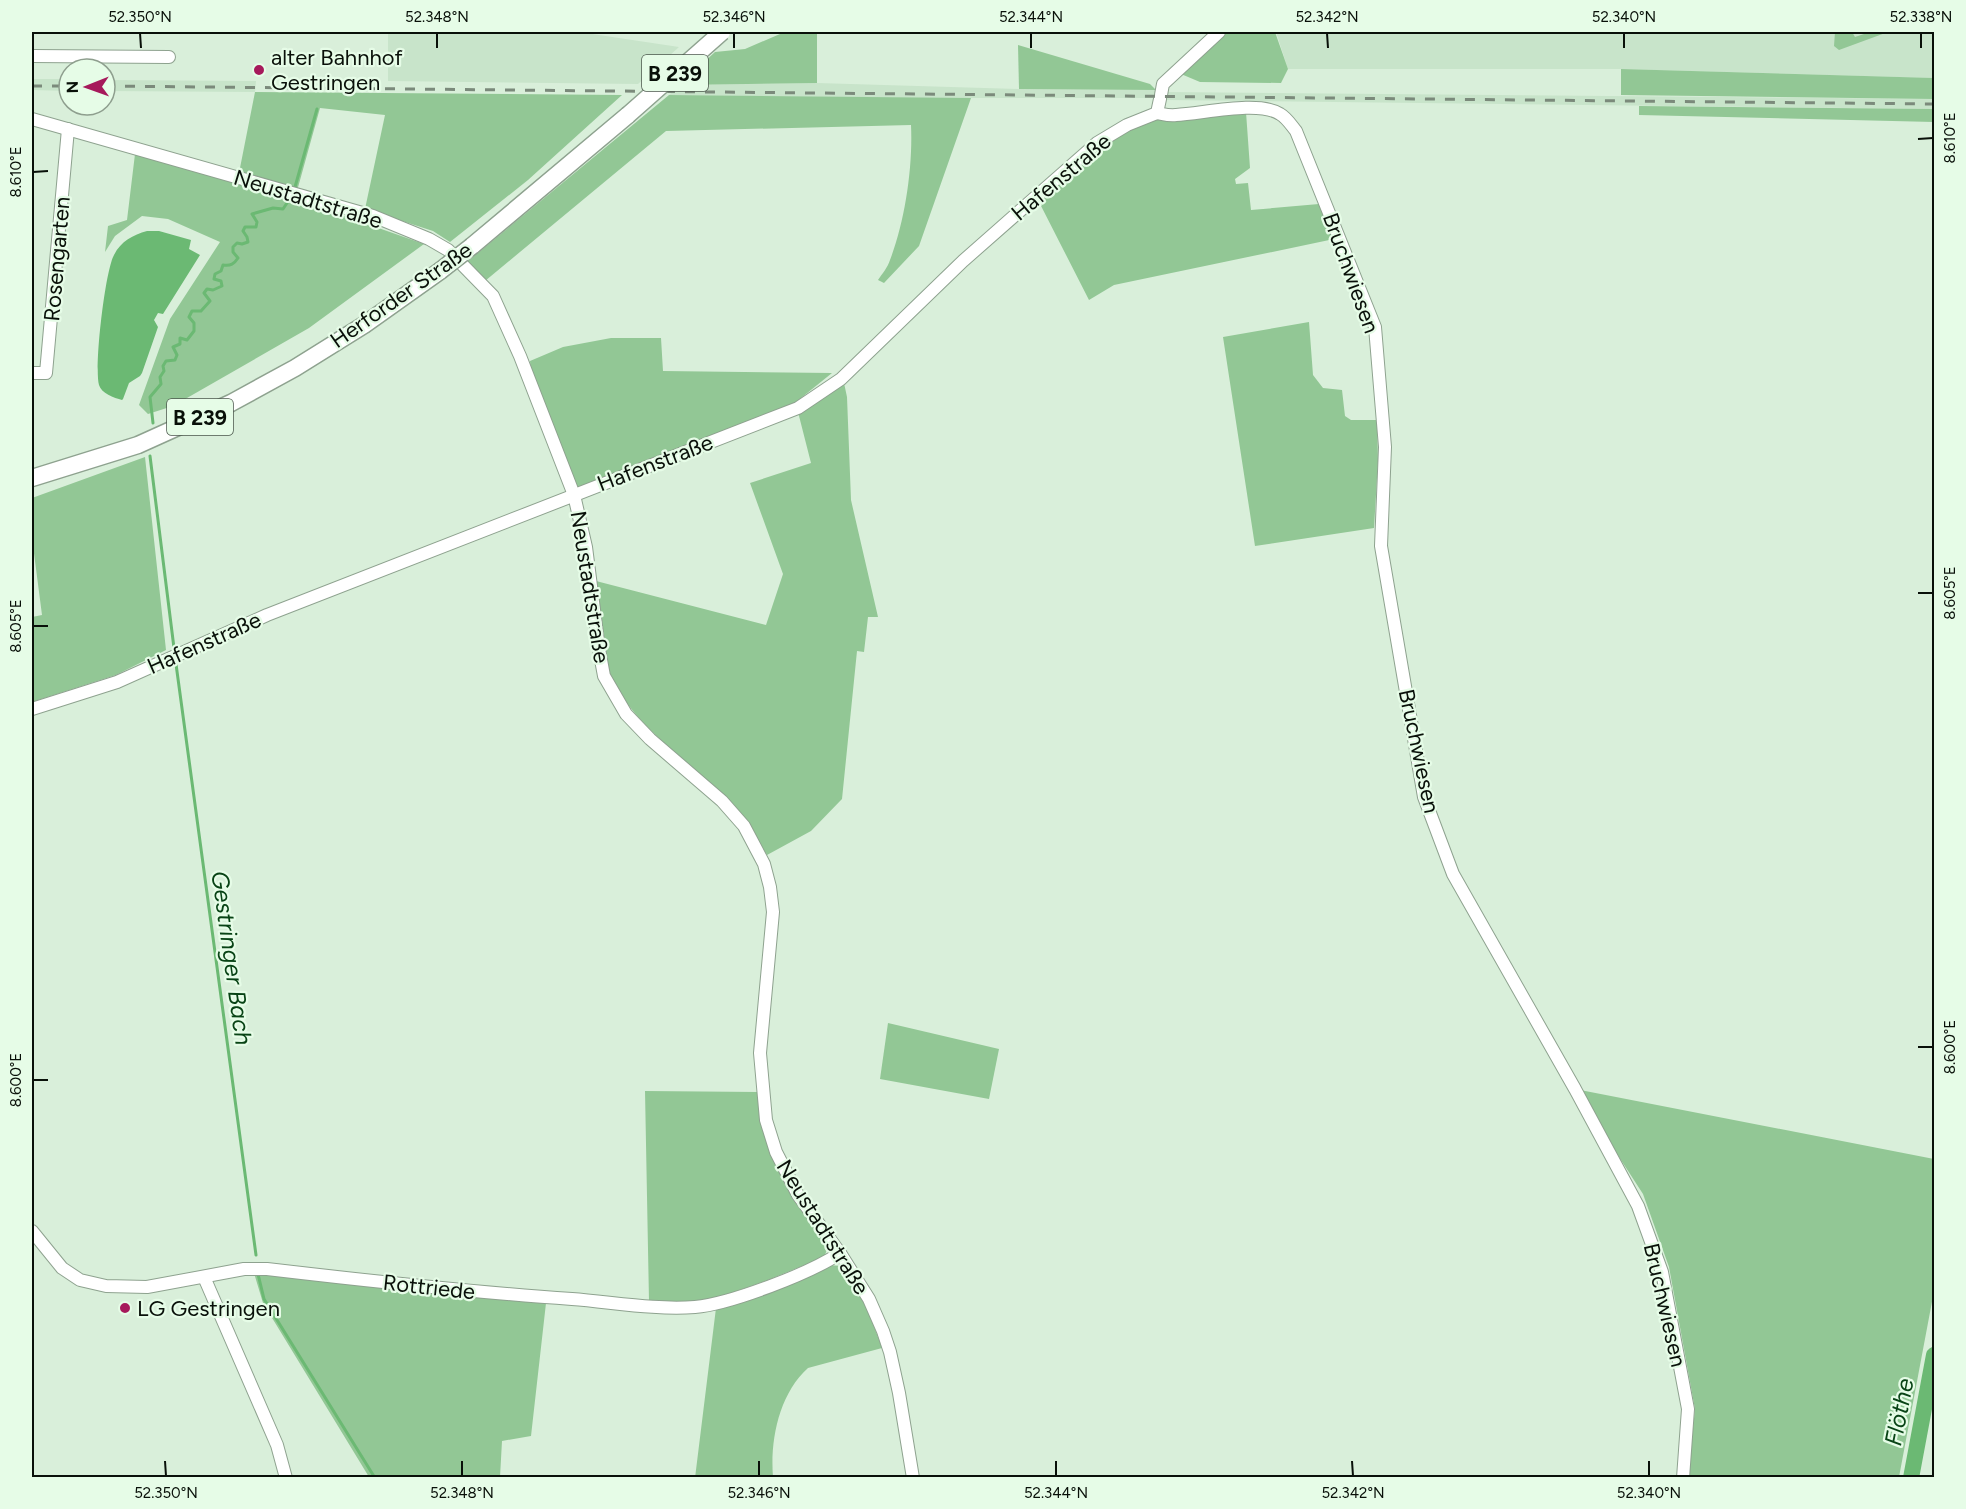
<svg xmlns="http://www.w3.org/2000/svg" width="1966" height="1509" font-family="Figtree,sans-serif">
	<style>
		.built { fill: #c8e4ca }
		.green { fill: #92c795 }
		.water { fill: #6bb973 }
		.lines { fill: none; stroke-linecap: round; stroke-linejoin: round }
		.stream { stroke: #6bb973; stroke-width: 3 }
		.river { stroke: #6bb973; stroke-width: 16 }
		.minor-casing { stroke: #8ea28f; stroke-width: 14 }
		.major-casing { stroke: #8ea28f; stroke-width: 19 }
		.minor { stroke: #fff; stroke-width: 12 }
		.major { stroke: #fff; stroke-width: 16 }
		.rail { stroke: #7b8a7b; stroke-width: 3; stroke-dasharray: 10 10; stroke-linecap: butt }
		.major-bridge-casing { stroke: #8ea28f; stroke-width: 19; stroke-linecap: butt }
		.major-bridge { stroke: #fff; stroke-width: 16 }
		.ticks { fill: none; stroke: #091009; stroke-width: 2 }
		.poi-dot { fill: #a6195b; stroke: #e6fce7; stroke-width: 2 }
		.labels { text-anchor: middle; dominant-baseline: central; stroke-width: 4.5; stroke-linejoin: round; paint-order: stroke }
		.shield { fill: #e6fce7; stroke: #4b574c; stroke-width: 1.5 }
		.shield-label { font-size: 21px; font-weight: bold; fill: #091009 }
		.poi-label { font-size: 22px; fill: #091009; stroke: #e6fce7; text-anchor: start }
		.street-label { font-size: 22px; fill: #091009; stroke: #e6fce7 }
		.water-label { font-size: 24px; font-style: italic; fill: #084315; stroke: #e6fce7 }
		.neatline { fill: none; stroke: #091009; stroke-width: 2 }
		.ticks-label { font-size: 15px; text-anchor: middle; fill: #091009 }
	</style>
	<rect width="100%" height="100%" fill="#d9efda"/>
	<g class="built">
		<path d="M 388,32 L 579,32 L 679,47 L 638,84 L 388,81 Z"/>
		<path d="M 1276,32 L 1934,32 L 1934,78 L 1621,69 L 1288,69 Z"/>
		<path d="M 32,79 L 69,79 L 69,91 L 32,90 Z"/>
		<path d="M 105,80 L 256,81 L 255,92 L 105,91 Z"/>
		<path d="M 817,83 L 1019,89 L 1156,90 L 1156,98 L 915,98 L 669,95 L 679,85 Z"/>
		<path d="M 1166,92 L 1934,99 L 1934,109 L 1167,100 Z"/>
	</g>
	<g class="green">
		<path d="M 817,32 L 817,83 L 679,85 L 715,52 L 745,49 L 780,34 Z"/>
		<path d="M 1214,32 L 1275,32 L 1288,69 L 1281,83 L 1200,82 L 1181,74 Z"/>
		<path d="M 1835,32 L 1852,32 L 1855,37 L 1870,32 L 1888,32 L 1839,50 L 1834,46 Z"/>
		<path d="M 1018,45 L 1150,84 L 1156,90 L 1019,89 Z"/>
		<path d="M 1621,69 L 1934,78 L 1934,99 L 1621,95 Z"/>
		<path d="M 255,92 L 622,95 L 528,180 L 450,242 L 433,231 L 365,209 L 385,115 L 320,108 L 297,191 L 239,173 Z"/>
		<path d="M 669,95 L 971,98 L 919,246 L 884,283 L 878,280 C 882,274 888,267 890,260 C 905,221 913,167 911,125 L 666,131 L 485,281 L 467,262 Z"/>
		<path d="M 1639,106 L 1934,109 L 1934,122 L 1639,115 Z"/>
		<path d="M 1246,112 L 1250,168 L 1235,179 L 1236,184 L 1248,183 L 1251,210 L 1319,204 L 1334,239 L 1114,285 L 1089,300 L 1038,200 L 1101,144 L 1146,121 Z"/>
		<path d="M 135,154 L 333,212 L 424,244 L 309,328 L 173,406 L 148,414 L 139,405 L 170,319 L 220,242 L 168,219 L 142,216 L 115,236 L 105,252 L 108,226 L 127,220 Z"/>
		<path d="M 1309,322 L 1313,375 L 1323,388 L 1342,390 L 1345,416 L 1351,420 L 1377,420 L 1378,461 L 1374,528 L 1255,546 L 1223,337 Z"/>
		<path d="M 611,338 L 661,338 L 663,371 L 832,373 L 796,402 L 575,492 L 531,375 L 530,361 L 563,347 Z"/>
		<path d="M 844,383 L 847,397 L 851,500 L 878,617 L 868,617 L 864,652 L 857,651 L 842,799 L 811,831 L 767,855 C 754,834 741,814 724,796 C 685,757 634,727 611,676 C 600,653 599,607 596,581 L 766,625 L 783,574 L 750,483 L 811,463 L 798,412 Z"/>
		<path d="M 145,457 L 166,650 L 116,675 L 32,702 L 32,617 L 42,615 L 32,538 L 32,498 Z"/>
		<path d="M 888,1023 L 999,1049 L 989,1099 L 880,1079 Z"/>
		<path d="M 1575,1089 L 1934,1159 L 1934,1291 L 1899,1477 L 1688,1477 L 1695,1409 L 1669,1267 L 1643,1194 Z"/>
		<path d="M 645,1091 L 758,1092 L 762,1126 L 785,1185 L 829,1245 L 824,1257 L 768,1280 L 714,1299 L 686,1305 L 649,1301 Z"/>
		<path d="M 827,1265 L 842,1266 L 865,1302 L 882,1348 L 808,1368 C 779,1394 770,1440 773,1477 L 695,1478 L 716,1308 Z"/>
		<path d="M 254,1273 L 546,1303 L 531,1436 L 502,1441 L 500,1477 L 369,1477 L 263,1303 Z"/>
	</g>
	<path class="water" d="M 147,231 L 159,231 L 191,240 L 189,249 L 200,255 L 163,314 L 158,313 L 154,320 L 158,327 L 142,373 L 140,376 L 129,383 L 123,399 L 122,400 C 114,398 101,393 99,385 C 94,368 105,271 114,255 C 121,241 133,235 147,231 Z"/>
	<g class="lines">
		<g class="stream">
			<path d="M 295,187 L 317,109"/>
			<path d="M 153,423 L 150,397 L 161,384 L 160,377 L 164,371 L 163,366 L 166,361 L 175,360 L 177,355 L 173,347 L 180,344 L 180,338 L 187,340 L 194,331 L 194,323 L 189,317 L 192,311 L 201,311 L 210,301 L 204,293 L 207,289 L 213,290 L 222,286 L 221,281 L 214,279 L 215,274 L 221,271 L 223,265 C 231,266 234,264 238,258 L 233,252 L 233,247 L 237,243 L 242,244 L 248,242 L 247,237 L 243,231 L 245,227 L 256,227 L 257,222 L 252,214 L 273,208 L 283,209 L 289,200"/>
			<path d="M 150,456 L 174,648"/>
			<path d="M 176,664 L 256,1255"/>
			<path d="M 258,1274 L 264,1299 L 375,1478"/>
		</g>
		<path class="river" d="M 1911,1478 L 1934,1355"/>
		<g class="minor-casing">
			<g id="minor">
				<path d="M 32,56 L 169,57"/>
				<path d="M 1161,95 L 1163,84 L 1219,32"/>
				<path d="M 1157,113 C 1163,114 1169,116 1176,115 C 1202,114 1258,100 1280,114 C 1287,118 1291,125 1296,131 L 1375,327 L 1385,447 L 1381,546 L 1424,797 L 1453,874 L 1575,1089 L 1638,1206 L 1662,1272 L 1688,1409 L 1683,1478"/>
				<path d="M 32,119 L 373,216 L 429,239 L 448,250 L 493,296 L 520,356 L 574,495 L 586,547 L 599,649 L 604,676 L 626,714 L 650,739 L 722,801 L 744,826 L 764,864 L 770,887 L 773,912 L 760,1053 L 766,1120 L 776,1152 L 798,1195 L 840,1253 L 869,1299 L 883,1331 L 890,1352 L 899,1393 L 913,1478"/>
				<path d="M 32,373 L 46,373 L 68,129"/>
				<path d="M 32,709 L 117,682 L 267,615 L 798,408 L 841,379 L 963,261 L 1097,143 L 1127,125 L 1157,113 L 1160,99"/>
				<path d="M 32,1231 L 62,1268 L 80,1280 L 106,1286 L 147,1287 L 244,1269 L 267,1269 C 369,1281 470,1292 572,1299 C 612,1302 655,1310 695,1307 C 730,1304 811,1273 840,1253"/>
				<path d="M 204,1277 L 277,1445 L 286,1478"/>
			</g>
		</g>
		<g class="major-casing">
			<g id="major">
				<path d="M 472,246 L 628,115"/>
				<path d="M 32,478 L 138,445 L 231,403 L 295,368 L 364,325 L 440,271"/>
			</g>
		</g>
		<use href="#minor" class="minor"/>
		<use href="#major" class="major"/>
		<g class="rail">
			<path d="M 32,86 L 69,86"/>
			<path d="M 105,86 L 1934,104"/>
		</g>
		<g class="major-bridge-casing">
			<g id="major-bridge">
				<path d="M 628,115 L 722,32"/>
				<path d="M 440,271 L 472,246"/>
			</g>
		</g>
		<use href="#major-bridge" class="major-bridge"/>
	</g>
	<path class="ticks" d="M 140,33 L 141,48M 437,33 L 437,48M 734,33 L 734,48M 1031,33 L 1031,48M 1327,33 L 1328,48M 1624,33 L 1624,48M 1921,33 L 1921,48M 1918,139 L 1933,138M 33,172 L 48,171M 1918,593 L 1933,593M 33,626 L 48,626M 1918,1047 L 1933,1047M 33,1080 L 48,1080M 165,1461 L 166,1476M 462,1461 L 462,1476M 759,1461 L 759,1476M 1056,1461 L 1056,1476M 1352,1461 L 1353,1476M 1649,1461 L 1649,1476"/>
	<g class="poi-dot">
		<circle cx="259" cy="70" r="6"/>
		<circle cx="125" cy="1308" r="6"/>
	</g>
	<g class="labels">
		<g class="shield">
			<rect x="642" y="55" width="66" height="36" rx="4.5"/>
			<rect x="167" y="399" width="66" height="36" rx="4.5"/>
		</g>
		<g class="shield-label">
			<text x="675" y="73">B 239</text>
			<text x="200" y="417">B 239</text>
		</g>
		<g class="poi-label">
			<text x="271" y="57">alter Bahnhof<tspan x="271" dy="25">Gestringen</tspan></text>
			<text x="137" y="1308">LG Gestringen</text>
		</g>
		<g class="street-label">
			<text transform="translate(1061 177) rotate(-40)">Hafenstraße</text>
			<text transform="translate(308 199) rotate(17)">Neustadtstraße</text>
			<text transform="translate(57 259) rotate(-85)">Rosengarten</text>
			<text transform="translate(1351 273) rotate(70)">Bruchwiesen</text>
			<text transform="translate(401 295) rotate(-35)">Herforder Straße</text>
			<text transform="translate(655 463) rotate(-21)">Hafenstraße</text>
			<text transform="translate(590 587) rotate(81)">Neustadtstraße</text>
			<text transform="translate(204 643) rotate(-24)">Hafenstraße</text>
			<text transform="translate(1419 751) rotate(78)">Bruchwiesen</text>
			<text transform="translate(823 1227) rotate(58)">Neustadtstraße</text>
			<text transform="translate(429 1287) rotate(6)">Rottriede</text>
			<text transform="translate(1665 1305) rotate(77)">Bruchwiesen</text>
		</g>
		<g class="water-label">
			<text transform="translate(232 958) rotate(82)">Gestringer Bach</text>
			<text transform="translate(1899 1412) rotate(-79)">Flöthe</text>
		</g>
	</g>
	<rect width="1966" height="1509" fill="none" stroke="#e6fce7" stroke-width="66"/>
	<g transform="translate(87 87) rotate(269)"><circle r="28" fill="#e6fce7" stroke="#8e9e8e" stroke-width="1.5"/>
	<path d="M0-4.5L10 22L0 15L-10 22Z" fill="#a6195b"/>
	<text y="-9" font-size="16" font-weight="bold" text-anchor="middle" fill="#091009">N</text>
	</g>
	<rect x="33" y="33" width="1900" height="1443" class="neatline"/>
	<g class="ticks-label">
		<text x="140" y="22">52.350°N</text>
		<text x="437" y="22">52.348°N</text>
		<text x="734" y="22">52.346°N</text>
		<text x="1031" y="22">52.344°N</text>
		<text x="1327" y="22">52.342°N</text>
		<text x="1624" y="22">52.340°N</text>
		<text x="1921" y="22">52.338°N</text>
		<text transform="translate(1950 138) rotate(-90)" y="5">8.610°E</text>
		<text transform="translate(16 172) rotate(-90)" y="5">8.610°E</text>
		<text transform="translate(1950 593) rotate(-90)" y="5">8.605°E</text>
		<text transform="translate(16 626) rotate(-90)" y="5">8.605°E</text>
		<text transform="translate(1950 1047) rotate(-90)" y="5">8.600°E</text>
		<text transform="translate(16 1080) rotate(-90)" y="5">8.600°E</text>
		<text x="166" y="1498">52.350°N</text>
		<text x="462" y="1498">52.348°N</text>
		<text x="759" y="1498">52.346°N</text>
		<text x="1056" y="1498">52.344°N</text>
		<text x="1353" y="1498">52.342°N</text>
		<text x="1649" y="1498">52.340°N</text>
	</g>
</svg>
